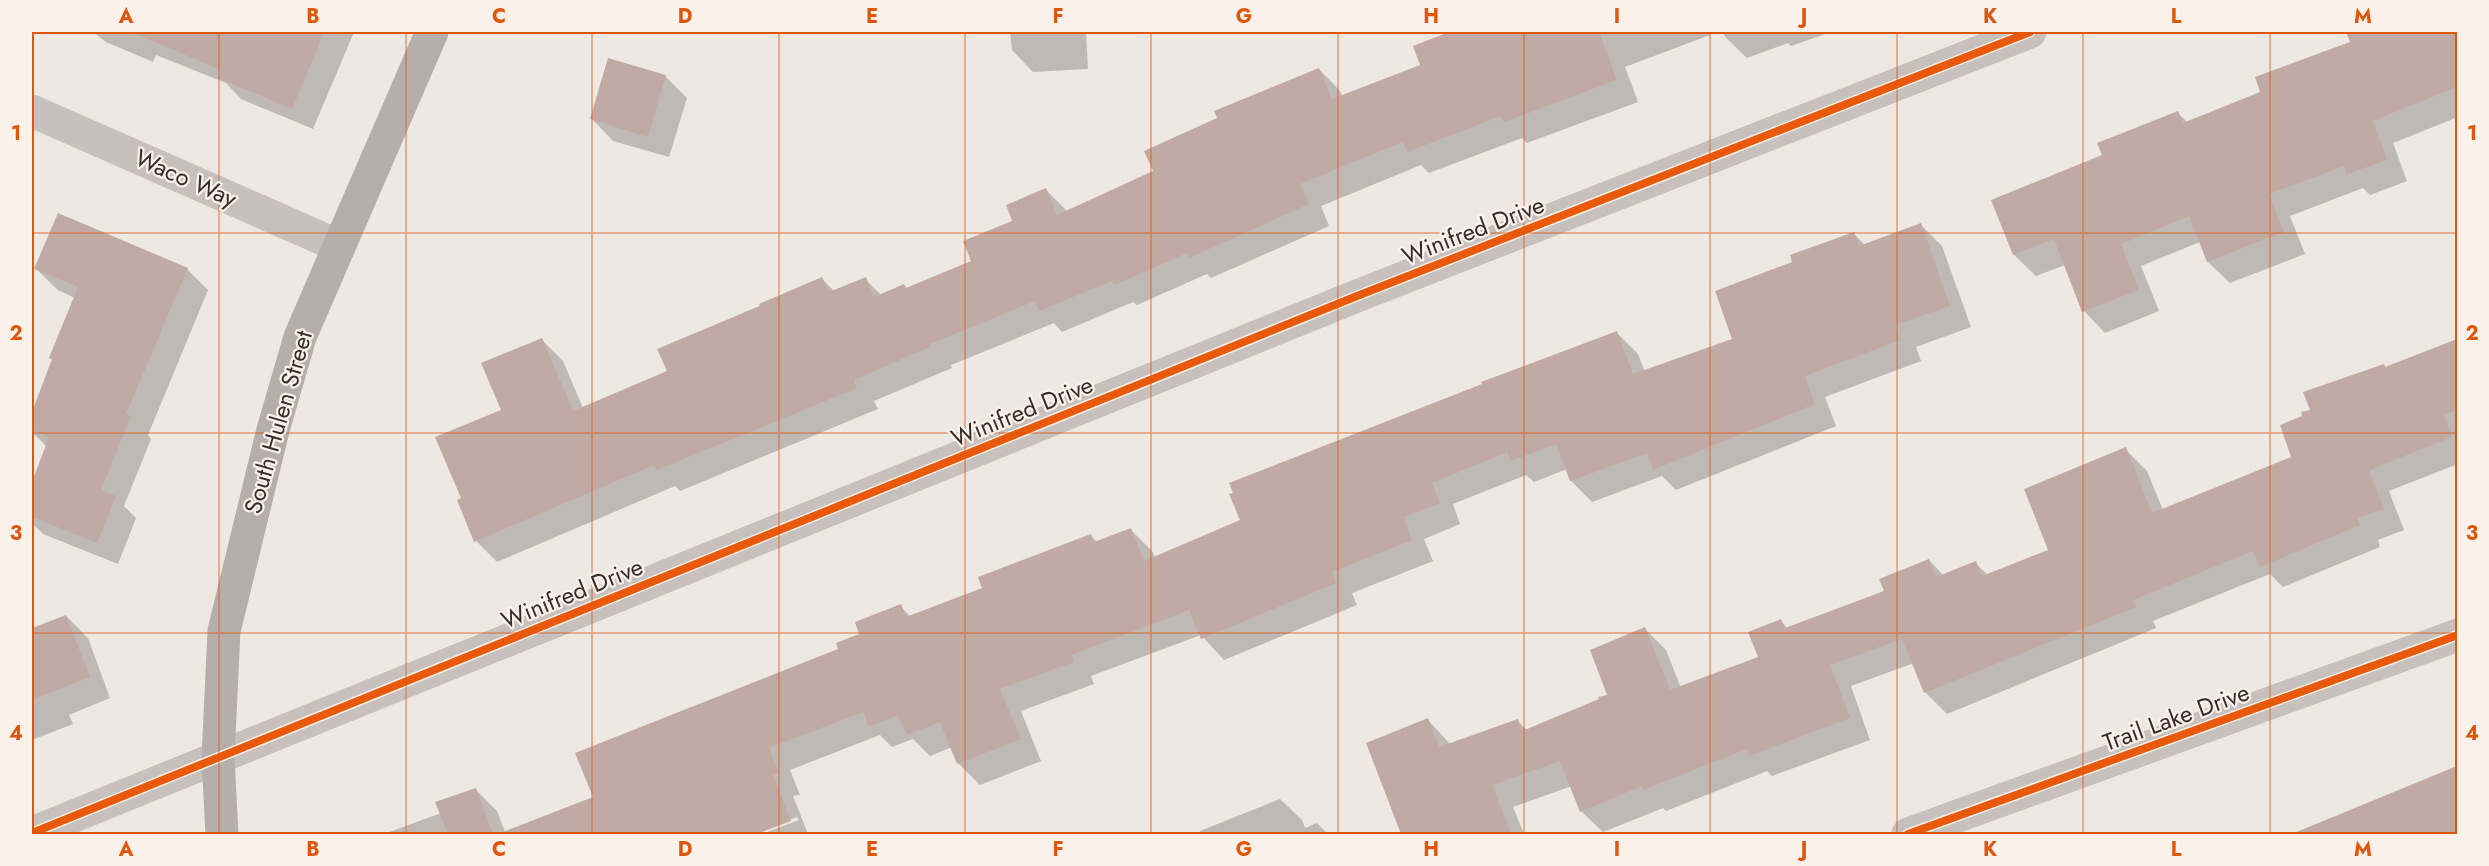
<svg xmlns="http://www.w3.org/2000/svg" width="2489" height="866" font-family="Jost,sans-serif">
	<style>
		.shadow { fill: #0003 }
		.building { fill: #c1aaa4 }
		.lines { fill: none; stroke-linecap: round; stroke-linejoin: round }
		.minor { stroke: #c7c0bc; stroke-width: 33 }
		.major { stroke: #b6aeab; stroke-width: 33 }
		.cycleway-casing { stroke: #faf1eb; stroke-width: 11 }
		.cycleway { stroke: #e8590c; stroke-width: 8 }
		.grid { fill: none; stroke: #df570d; stroke-width: 1.5; stroke-opacity: 0.55 }
		.labels { text-anchor: middle; dominant-baseline: central; stroke-width: 4.5; stroke-linejoin: round; paint-order: stroke }
		.street-label { font-size: 24px; fill: #382d29; stroke: #faf1eb }
		.neatline { fill: none; stroke: #df570d; stroke-width: 2 }
		.grid-label { font-size: 20px; text-anchor: middle; font-weight: bold; fill: #df570d }
	</style>
	<rect width="100%" height="100%" fill="#eee8e3"/>
	<g class="shadow">
		<path d="M 93,32 L 354,32 L 313,129 L 241,99 L 226,83 L 156,55 L 153,62 L 106,42 Z"/>
		<path d="M 1010,32 L 1086,32 L 1088,69 L 1033,72 L 1012,50 Z"/>
		<path d="M 1453,32 L 1718,32 L 1625,67 L 1638,102 L 1527,143 L 1522,138 L 1429,173 L 1421,165 L 1321,206 L 1329,226 L 1211,278 L 1207,274 L 1137,305 L 1133,302 L 1062,332 L 1054,323 L 951,365 L 952,368 L 874,401 L 878,409 L 680,491 L 675,486 L 497,562 L 476,541 L 463,499 L 503,411 L 542,340 L 563,361 L 583,408 L 669,372 L 659,349 L 822,279 L 835,292 L 865,279 L 881,295 L 904,285 L 908,289 L 973,262 L 1046,190 L 1067,211 L 1155,172 L 1219,118 L 1319,69 L 1340,91 L 1343,97 L 1422,66 L 1415,46 Z"/>
		<path d="M 1723,32 L 1831,32 L 1791,46 L 1788,43 L 1747,58 L 1725,37 Z"/>
		<path d="M 2348,32 L 2397,32 L 2398,36 L 2409,32 L 2458,32 L 2458,117 L 2393,143 L 2407,181 L 2370,195 L 2363,188 L 2290,216 L 2305,254 L 2230,283 L 2208,262 L 2200,242 L 2141,266 L 2159,311 L 2105,333 L 2084,311 L 2065,265 L 2036,276 L 2014,255 L 1993,201 L 2104,156 L 2178,113 L 2188,123 L 2262,93 L 2352,43 Z"/>
		<path d="M 665,76 L 687,98 L 669,157 L 613,141 L 592,119 Z"/>
		<path d="M 1921,225 L 1942,246 L 1971,327 L 1916,347 L 1921,361 L 1825,397 L 1836,426 L 1676,490 L 1662,476 L 1592,502 L 1571,481 L 1567,469 L 1534,482 L 1526,475 L 1453,504 L 1460,524 L 1424,539 L 1433,561 L 1352,593 L 1357,605 L 1224,660 L 1201,635 L 1091,676 L 1094,684 L 1021,711 L 1041,761 L 980,785 L 958,763 L 952,747 L 930,756 L 913,739 L 892,747 L 880,735 L 790,770 L 800,795 L 793,796 L 808,834 L 762,834 L 799,820 L 797,817 L 754,834 L 384,834 L 441,813 L 475,789 L 497,811 L 505,832 L 595,798 L 840,650 L 900,606 L 911,617 L 984,589 L 1091,536 L 1097,542 L 1131,530 L 1152,551 L 1155,557 L 1242,521 L 1617,333 L 1638,354 L 1645,372 L 1734,340 L 1794,263 L 1854,234 L 1865,245 Z"/>
		<path d="M 36,269 L 187,269 L 208,290 L 148,435 L 151,439 L 124,506 L 136,518 L 118,564 L 43,534 L 32,523 L 32,486 L 47,447 L 32,432 L 32,416 L 53,360 L 50,357 L 75,298 L 58,290 Z"/>
		<path d="M 2451,344 L 2458,351 L 2458,464 L 2389,491 L 2404,530 L 2378,540 L 2380,547 L 2283,587 L 2270,574 L 2153,621 L 2156,628 L 1947,714 L 1925,692 L 1914,663 L 1851,686 L 1870,740 L 1772,776 L 1767,771 L 1666,811 L 1663,808 L 1603,832 L 1581,811 L 1572,786 L 1513,807 L 1524,834 L 1402,834 L 1368,744 L 1428,720 L 1451,745 L 1517,721 L 1527,730 L 1609,696 L 1645,629 L 1666,650 L 1681,688 L 1760,658 L 1781,621 L 1788,629 L 1886,592 L 1929,560 L 1944,576 L 1975,563 L 1988,575 L 2050,551 L 2125,449 L 2147,471 L 2163,510 L 2293,458 L 2304,417 L 2312,411 L 2386,368 Z"/>
		<path d="M 66,616 L 88,638 L 110,698 L 69,715 L 73,724 L 32,740 L 32,630 Z"/>
		<path d="M 2458,768 L 2458,834 L 2295,834 Z"/>
		<path d="M 1280,799 L 1302,820 L 1305,828 L 1317,823 L 1328,834 L 1201,834 L 1200,831 Z"/>
	</g>
	<g class="building">
		<path d="M 131,32 L 324,32 L 292,109 L 218,78 L 221,70 Z"/>
		<path d="M 1449,32 L 1599,32 L 1617,80 L 1504,122 L 1501,116 L 1407,152 L 1403,142 L 1300,184 L 1309,204 L 1189,258 L 1187,253 L 1114,285 L 1112,281 L 1039,311 L 1035,301 L 930,344 L 932,346 L 854,380 L 857,388 L 657,470 L 654,465 L 474,542 L 457,500 L 461,498 L 435,437 L 501,410 L 481,363 L 542,338 L 573,411 L 667,371 L 657,349 L 760,306 L 759,304 L 822,277 L 829,292 L 866,277 L 874,297 L 904,284 L 906,288 L 971,261 L 963,241 L 1012,221 L 1006,205 L 1046,188 L 1057,215 L 1153,171 L 1144,151 L 1217,118 L 1214,111 L 1319,68 L 1332,99 L 1420,65 L 1413,46 Z"/>
		<path d="M 2346,32 L 2457,32 L 2457,87 L 2373,121 L 2387,160 L 2347,174 L 2344,166 L 2269,194 L 2284,232 L 2207,262 L 2189,216 L 2121,244 L 2139,290 L 2082,312 L 2054,239 L 2013,255 L 1991,200 L 2102,155 L 2097,143 L 2178,111 L 2183,123 L 2260,92 L 2255,77 L 2350,42 Z"/>
		<path d="M 608,58 L 666,75 L 648,137 L 590,119 Z"/>
		<path d="M 58,213 L 188,268 L 126,414 L 131,416 L 101,490 L 116,496 L 97,543 L 32,517 L 32,482 L 49,437 L 32,430 L 32,412 L 52,359 L 49,358 L 78,287 L 34,269 Z"/>
		<path d="M 1921,223 L 1950,306 L 1895,325 L 1900,340 L 1805,376 L 1815,404 L 1653,470 L 1647,453 L 1570,481 L 1556,444 L 1511,461 L 1507,452 L 1432,483 L 1440,503 L 1404,517 L 1412,540 L 1332,572 L 1336,583 L 1201,639 L 1189,610 L 1071,655 L 1074,662 L 1000,689 L 1021,739 L 957,764 L 940,722 L 907,735 L 898,715 L 869,727 L 863,712 L 769,748 L 779,773 L 773,775 L 791,821 L 757,834 L 503,834 L 503,832 L 593,797 L 575,753 L 838,649 L 836,643 L 859,634 L 855,622 L 901,604 L 906,617 L 982,588 L 978,577 L 1091,534 L 1094,542 L 1131,528 L 1144,561 L 1240,520 L 1229,494 L 1233,493 L 1229,483 L 1482,384 L 1481,382 L 1617,331 L 1633,374 L 1732,339 L 1715,291 L 1792,262 L 1790,255 L 1854,232 L 1859,246 Z"/>
		<path d="M 2457,339 L 2457,410 L 2444,415 L 2452,437 L 2369,470 L 2384,509 L 2357,518 L 2360,525 L 2260,567 L 2253,551 L 2133,600 L 2136,607 L 1924,693 L 1902,639 L 1830,665 L 1850,718 L 1749,756 L 1747,749 L 1643,790 L 1642,786 L 1580,812 L 1560,761 L 1492,785 L 1511,834 L 1401,834 L 1366,743 L 1428,718 L 1439,747 L 1518,719 L 1522,731 L 1599,699 L 1598,697 L 1607,695 L 1590,650 L 1645,627 L 1670,690 L 1758,657 L 1748,632 L 1781,619 L 1785,628 L 1884,591 L 1879,579 L 1929,559 L 1936,577 L 1976,561 L 1982,576 L 2048,550 L 2024,489 L 2126,447 L 2152,513 L 2291,457 L 2280,425 L 2302,416 L 2301,412 L 2310,410 L 2303,392 L 2384,364 L 2385,367 Z"/>
		<path d="M 66,615 L 90,677 L 32,700 L 32,628 Z"/>
		<path d="M 2457,766 L 2457,834 L 2295,834 L 2294,833 Z"/>
		<path d="M 476,788 L 493,834 L 448,834 L 435,802 Z"/>
	</g>
	<g class="lines">
		<g class="minor">
			<path d="M 32,111 L 339,246"/>
			<path d="M 32,833 L 1357,296 L 2030,32"/>
			<path d="M 1908,834 L 2458,635"/>
		</g>
		<path class="major" d="M 222,834 L 218,758 L 224,631 L 273,430 L 300,337 L 432,32"/>
		<g class="cycleway-casing">
			<g id="cycleway">
				<path d="M 32,833 L 1357,296 L 2030,32"/>
				<path d="M 1908,834 L 2458,635"/>
			</g>
		</g>
		<use href="#cycleway" class="cycleway"/>
	</g>
	<path class="grid" d="M 219,32 L 219,834M 406,32 L 406,834M 592,32 L 592,834M 779,32 L 779,834M 965,32 L 965,834M 1151,32 L 1151,834M 1338,32 L 1338,834M 1524,32 L 1524,834M 1710,32 L 1710,834M 1897,32 L 1897,834M 2083,32 L 2083,834M 2270,32 L 2270,834M 32,233 L 2458,233M 32,433 L 2458,433M 32,633 L 2458,633"/>
	<g class="labels">
		<g class="street-label">
			<text transform="translate(186 178) rotate(24)">Waco Way</text>
			<text transform="translate(1473 230) rotate(-21)">Winifred Drive</text>
			<text transform="translate(1022 411) rotate(-22)">Winifred Drive</text>
			<text transform="translate(278 422) rotate(-74)">South Hulen Street</text>
			<text transform="translate(572 593) rotate(-22)">Winifred Drive</text>
			<text transform="translate(2176 717) rotate(-20)">Trail Lake Drive</text>
		</g>
	</g>
	<rect width="2489" height="866" fill="none" stroke="#faf1eb" stroke-width="66"/>
	<rect x="33" y="33" width="2423" height="800" class="neatline"/>
	<g class="grid-label">
		<text x="126" y="23">A</text>
		<text x="313" y="23">B</text>
		<text x="499" y="23">C</text>
		<text x="685" y="23">D</text>
		<text x="872" y="23">E</text>
		<text x="1058" y="23">F</text>
		<text x="1244" y="23">G</text>
		<text x="1431" y="23">H</text>
		<text x="1617" y="23">I</text>
		<text x="1804" y="23">J</text>
		<text x="1990" y="23">K</text>
		<text x="2176" y="23">L</text>
		<text x="2363" y="23">M</text>
		<text x="16" y="140">1</text>
		<text x="2472" y="140">1</text>
		<text x="16" y="340">2</text>
		<text x="2472" y="340">2</text>
		<text x="16" y="540">3</text>
		<text x="2472" y="540">3</text>
		<text x="16" y="740">4</text>
		<text x="2472" y="740">4</text>
		<text x="126" y="856">A</text>
		<text x="313" y="856">B</text>
		<text x="499" y="856">C</text>
		<text x="685" y="856">D</text>
		<text x="872" y="856">E</text>
		<text x="1058" y="856">F</text>
		<text x="1244" y="856">G</text>
		<text x="1431" y="856">H</text>
		<text x="1617" y="856">I</text>
		<text x="1804" y="856">J</text>
		<text x="1990" y="856">K</text>
		<text x="2176" y="856">L</text>
		<text x="2363" y="856">M</text>
	</g>
</svg>
